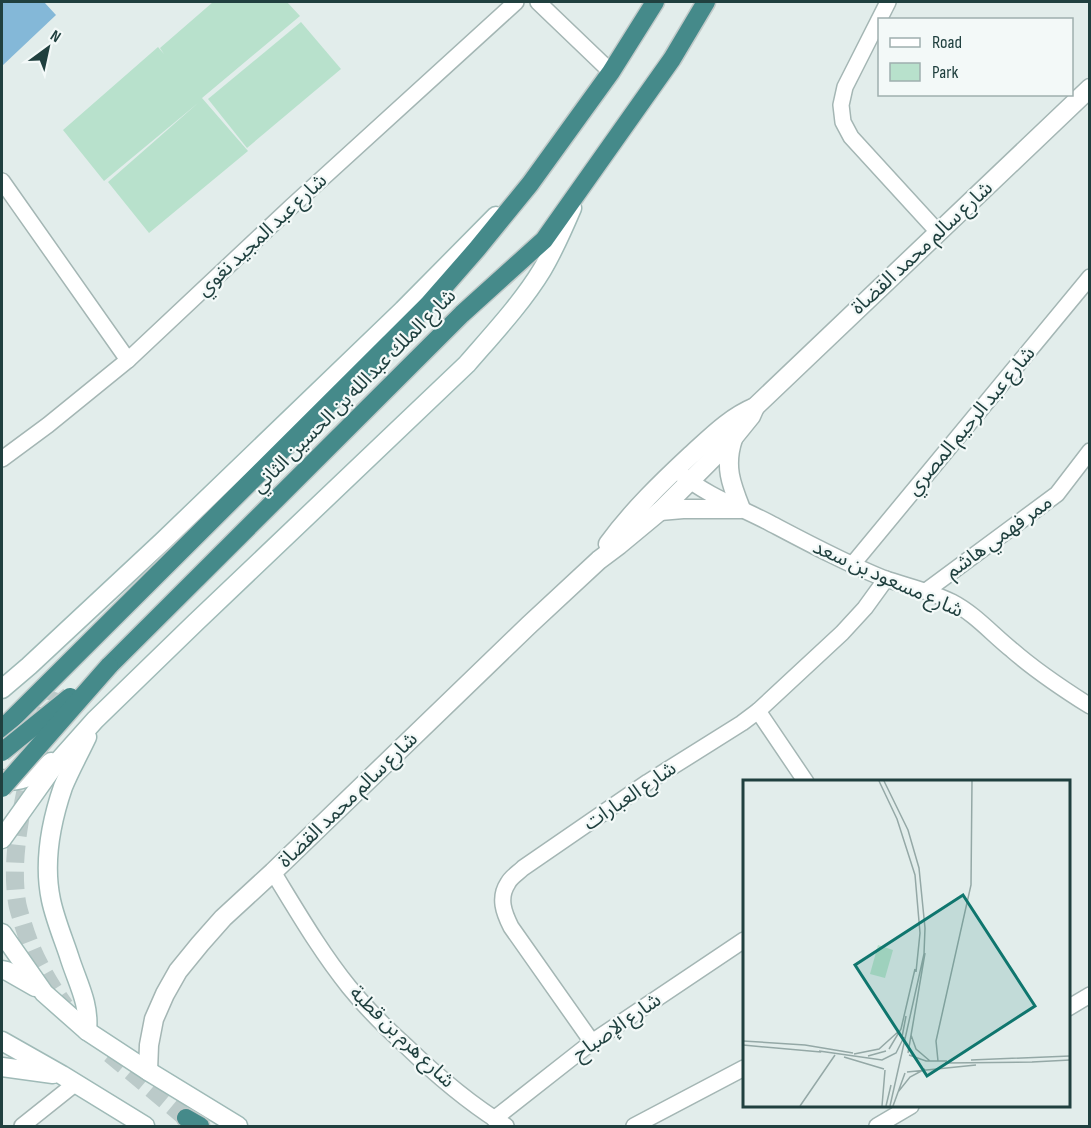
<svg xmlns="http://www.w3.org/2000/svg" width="1091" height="1128" font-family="'Sofia Sans Condensed','Noto Sans Arabic',sans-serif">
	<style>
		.green { fill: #b8e1cc }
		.water { fill: #84b8d8 }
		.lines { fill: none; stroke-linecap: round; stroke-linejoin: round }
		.trunk-tunnel { stroke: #bbcac9; stroke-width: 18; stroke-dasharray: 18 9; stroke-linecap: butt }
		.minor-casing { stroke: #a4b6b4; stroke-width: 18 }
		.tertiary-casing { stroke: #a4b6b4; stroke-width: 21 }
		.secondary-casing { stroke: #9fbab7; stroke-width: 21 }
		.trunk-casing { stroke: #c1cac9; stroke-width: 21 }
		.minor { stroke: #fff; stroke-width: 15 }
		.tertiary { stroke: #fff; stroke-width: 18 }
		.secondary { stroke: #fff; stroke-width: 18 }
		.trunk { stroke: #458a8a; stroke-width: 18 }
		.trunk-bridge-casing { stroke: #c1cac9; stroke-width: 21; stroke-linecap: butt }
		.trunk-bridge { stroke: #458a8a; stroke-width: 18 }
		.labels { text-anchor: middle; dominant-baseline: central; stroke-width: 4.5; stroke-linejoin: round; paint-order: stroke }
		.street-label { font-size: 20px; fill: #20403f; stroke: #f3f9f8 }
		.inset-road { fill: none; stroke: #94a8a6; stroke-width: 1.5 }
		.view { fill: #0f766e; fill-opacity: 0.15; stroke: #0f766e; stroke-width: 3 }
		.inset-edge { fill: none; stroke: #20403f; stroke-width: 3 }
	</style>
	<rect width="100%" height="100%" fill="#e2edeb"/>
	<g class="green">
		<path d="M 213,2 L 287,2 L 300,16 L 202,98 L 248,151 L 149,233 L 108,182 L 198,103 L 104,181 L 63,130 L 158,47 L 164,54 L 160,48 Z"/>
		<path d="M 301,22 L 341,69 L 247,148 L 208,99 Z"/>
	</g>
	<path class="water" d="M 2,2 L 44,2 L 56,15 L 2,66 Z"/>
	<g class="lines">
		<g class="trunk-tunnel">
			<path d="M 41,726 L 52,691"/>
			<path d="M 31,765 C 22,808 10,858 17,902 C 18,909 21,917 23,924 C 32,954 47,981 65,1006"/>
			<path d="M 110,1054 L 186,1118"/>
		</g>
		<g class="minor-casing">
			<g id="minor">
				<path d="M 538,2 L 611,72"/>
				<path d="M 888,2 L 845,87 L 841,105 L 843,122 L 851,137 L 938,232"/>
				<path d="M 2,181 L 128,360"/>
				<path d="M 2,459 L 48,425 L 128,360 L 292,206 L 516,2"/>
				<path d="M 681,474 C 706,495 739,507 768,522 C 806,542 843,562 883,578 C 906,586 930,591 952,602 C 975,614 992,634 1012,650 C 1036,671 1063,689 1090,706"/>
				<path d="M 852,565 L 1090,277"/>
				<path d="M 926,591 L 1057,494 L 1090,451"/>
				<path d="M 758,711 L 806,782"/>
				<path d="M 273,872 C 297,911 320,951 349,987 C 366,1008 386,1028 406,1046 C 437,1076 470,1104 506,1126"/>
				<path d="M 1068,1008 L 1090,995"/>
				<path d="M 592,1042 L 511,927 C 504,913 498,898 508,883 C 511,877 518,873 523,868 L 648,782 L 742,723 L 758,711 L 842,633 L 865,608 L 886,579"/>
				<path d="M 494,1119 L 592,1042 L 744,940"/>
				<path d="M 22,1126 L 76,1083"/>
				<path d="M 634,1126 L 744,1068"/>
				<path d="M 877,1126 L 911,1106"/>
			</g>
		</g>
		<g class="tertiary-casing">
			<g id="tertiary">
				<path d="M 660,511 L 683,509 L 741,509 C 731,484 724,466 733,439"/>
				<path d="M 608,544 C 632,511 662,482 691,455 C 711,437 729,418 755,407 L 1090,88"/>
				<path d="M 148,1071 L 149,1045 L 154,1019 L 165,994 L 178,971 L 200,944 L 223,918 L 273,872 L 529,625 L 599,560 L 619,545 L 660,511 L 734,437 L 751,416 L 755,407"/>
			</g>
		</g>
		<g class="secondary-casing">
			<g id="secondary">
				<path d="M 2,689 L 29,666 L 163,541 L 403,310 L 496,216"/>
				<path d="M 2,779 C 19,785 38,773 51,762"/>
				<path d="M 2,839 L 54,766 L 95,720 L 195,623 L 467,364 C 492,335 522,303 542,270 C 554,250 563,229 572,208"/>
				<path d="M 2,933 L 44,993 L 87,1031 L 148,1071 L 238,1126"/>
				<path d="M 2,970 L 7,971 L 35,987"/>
				<path d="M 87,1031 C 90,1003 77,982 69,956 C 63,938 55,919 51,900 C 43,862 51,822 63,787 C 70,770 79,754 87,737"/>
				<path d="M 2,1041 L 62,1075 L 145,1126"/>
				<path d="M 2,1067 L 53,1074"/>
			</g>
		</g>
		<g class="trunk-casing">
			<g id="trunk">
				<path d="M 109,666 L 462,314 L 544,240 L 672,59 L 706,2"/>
				<path d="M 2,729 L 428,305 L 477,249 L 530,184 L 611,72 L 655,2"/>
				<path d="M 186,1118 L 200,1126"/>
			</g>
		</g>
		<use href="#minor" class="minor"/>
		<use href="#tertiary" class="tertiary"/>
		<use href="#secondary" class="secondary"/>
		<use href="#trunk" class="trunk"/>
		<g class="trunk-bridge-casing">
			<g id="trunk-bridge">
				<path d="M 2,752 L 70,697"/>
				<path d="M 2,788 L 109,666"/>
			</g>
		</g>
		<use href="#trunk-bridge" class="trunk-bridge"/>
	</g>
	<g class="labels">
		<g class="street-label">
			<text transform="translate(262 235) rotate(-43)">شارع عبد المجيد نغوي</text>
			<text transform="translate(922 248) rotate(-43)">شارع سالم محمد القضاة</text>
			<text transform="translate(354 391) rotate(-45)">شارع الملك عبدالله بن الحسين الثاني</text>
			<text transform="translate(971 421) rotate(-50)">شارع عبد الرحيم المصري</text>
			<text transform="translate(999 537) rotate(-36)">ممر فهمي هاشم</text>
			<text transform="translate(888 579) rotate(24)">شارع مسعود بن سعد</text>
			<text transform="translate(630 796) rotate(-34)">شارع العبارات</text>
			<text transform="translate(348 800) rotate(-44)">شارع سالم محمد القضاة</text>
			<text transform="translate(617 1027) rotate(-35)">شارع الإصباح</text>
			<text transform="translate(402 1037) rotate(44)">شارع هرم بن قطبة</text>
		</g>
	</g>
	<g transform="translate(743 780)">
		<rect width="327" height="327" fill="#e2edeb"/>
		<path d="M 135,165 L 150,170 L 142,198 L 127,194 Z" fill="#b8e1cc"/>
		<path class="inset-road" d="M 136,1 L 154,39 L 172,95 L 177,153 L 173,192M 141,1 L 165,50 L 176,88 L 182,148 L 181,174 L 147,326M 168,255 L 173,269 L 187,281M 159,257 L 163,236M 0,261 L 62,265 L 110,273M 0,265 L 78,272M 146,269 L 158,249 L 172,189M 76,271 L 139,280 L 153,273 L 161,257M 165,273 L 182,173M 111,274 L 136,269 L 156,251M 166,275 L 183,281 L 204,281M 125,276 L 143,271M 101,277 L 141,289M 228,280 L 327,276M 195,281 L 193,261 L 228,105 L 229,1M 289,282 L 327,280M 202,283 L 292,282M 164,292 L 233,285M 155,312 L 167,297 L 182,289M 57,326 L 92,275M 139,326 L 142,290M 143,326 L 148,305M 150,326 L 162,293"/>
		<path class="view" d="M 220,115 L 292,226 L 184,296 L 112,185 Z"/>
		<rect width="327" height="327" class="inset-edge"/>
	</g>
	<rect width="1091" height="1128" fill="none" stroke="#20403f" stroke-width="6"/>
	<rect x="878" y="18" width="195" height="78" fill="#f3f9f8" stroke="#9fafae" stroke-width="1.5"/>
	<rect x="890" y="38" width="30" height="9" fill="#ffffff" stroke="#9fafae" stroke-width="1.5"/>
	<text x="932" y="48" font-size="18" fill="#20403f">Road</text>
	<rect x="890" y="63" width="30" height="18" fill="#b8e1cc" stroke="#9fafae" stroke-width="1.5"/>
	<text x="932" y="78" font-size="18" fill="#20403f">Park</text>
	<g transform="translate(48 48) rotate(33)" stroke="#f3f9f8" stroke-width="4.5" paint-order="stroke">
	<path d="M0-4.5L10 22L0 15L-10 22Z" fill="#20403f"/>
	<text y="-9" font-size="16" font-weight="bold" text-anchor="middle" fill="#20403f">N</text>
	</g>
</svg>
